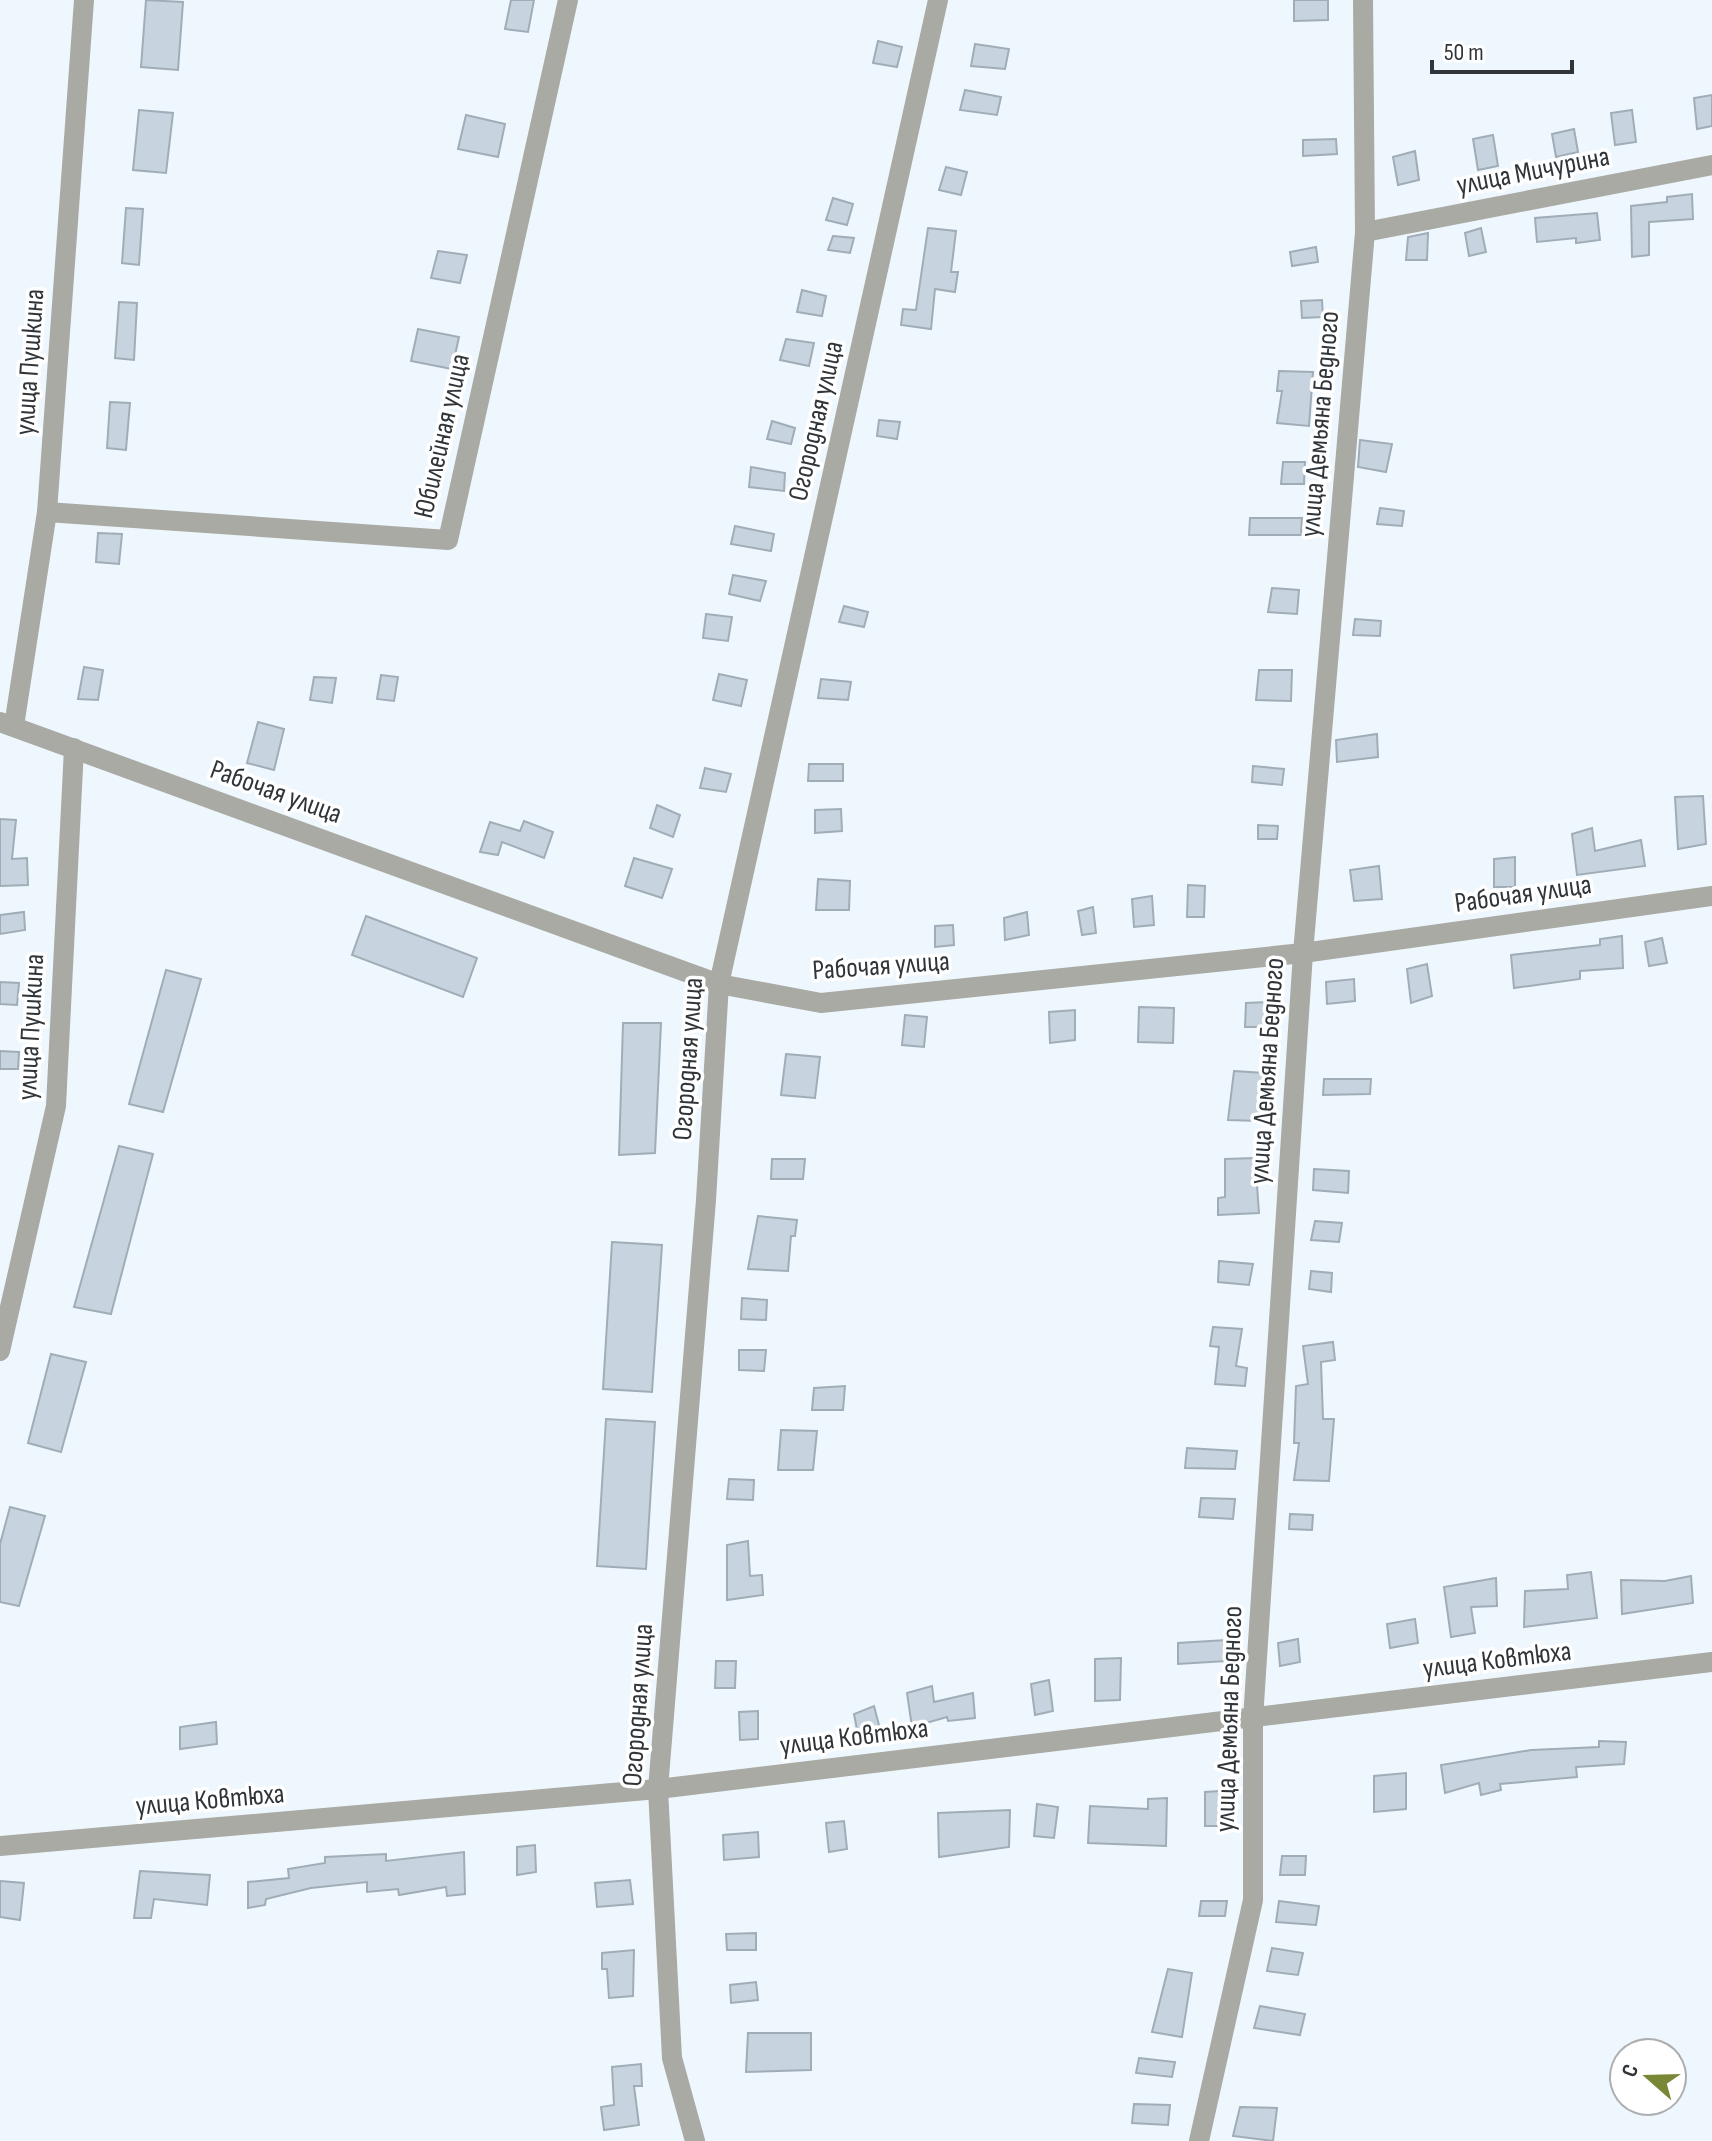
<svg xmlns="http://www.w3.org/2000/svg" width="1712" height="2141" font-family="'Sofia Sans Condensed',sans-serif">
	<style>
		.building { fill: #c7d4df; stroke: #a0adb7; stroke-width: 2 }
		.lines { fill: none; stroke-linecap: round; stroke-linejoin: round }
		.minor { stroke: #a8aaa3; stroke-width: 20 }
		.labels { text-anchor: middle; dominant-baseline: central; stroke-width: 7; stroke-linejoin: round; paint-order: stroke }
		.street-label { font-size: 28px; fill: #30353a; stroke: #fff }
	</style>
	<rect width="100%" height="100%" fill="#eff7fe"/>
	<g class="building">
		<path d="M 146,0 L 183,2 L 178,70 L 141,67 Z"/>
		<path d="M 511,0 L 534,0 L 528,32 L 505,29 Z"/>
		<path d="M 1294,0 L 1328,0 L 1328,20 L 1294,21 Z"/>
		<path d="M 878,41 L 902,47 L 897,67 L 873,63 Z"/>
		<path d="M 975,44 L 1009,49 L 1005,69 L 971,66 Z"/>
		<path d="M 965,90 L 1001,97 L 997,115 L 960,110 Z"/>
		<path d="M 1712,95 L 1712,126 L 1697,129 L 1694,98 Z"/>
		<path d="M 139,110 L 173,113 L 166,173 L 133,170 Z"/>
		<path d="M 1632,110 L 1636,142 L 1615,145 L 1611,113 Z"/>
		<path d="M 466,115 L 505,124 L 498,157 L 458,149 Z"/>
		<path d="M 1574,129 L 1578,152 L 1556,157 L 1552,134 Z"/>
		<path d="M 1493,135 L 1498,166 L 1478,170 L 1473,139 Z"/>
		<path d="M 1336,139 L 1337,154 L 1303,156 L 1303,140 Z"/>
		<path d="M 1415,151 L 1419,180 L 1398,185 L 1393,157 Z"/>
		<path d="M 946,167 L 967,172 L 961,195 L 939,190 Z"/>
		<path d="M 1692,194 L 1693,219 L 1649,222 L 1649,255 L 1632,257 L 1631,206 L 1667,202 L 1667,197 Z"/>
		<path d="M 833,198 L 853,204 L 847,225 L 826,220 Z"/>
		<path d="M 126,208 L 143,209 L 139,265 L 122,263 Z"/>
		<path d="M 1597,213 L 1600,240 L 1576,243 L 1576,238 L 1537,242 L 1535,218 Z"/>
		<path d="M 928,228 L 956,231 L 951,272 L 958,272 L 955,292 L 935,289 L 931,329 L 901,325 L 903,309 L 916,310 Z"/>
		<path d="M 1481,228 L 1486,252 L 1469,256 L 1465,233 Z"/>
		<path d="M 1428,233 L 1427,260 L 1406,260 L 1408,237 Z"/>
		<path d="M 833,236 L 854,238 L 850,253 L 828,250 Z"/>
		<path d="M 1316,247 L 1318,262 L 1292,266 L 1290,252 Z"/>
		<path d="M 438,251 L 467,255 L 460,283 L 431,278 Z"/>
		<path d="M 802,290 L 826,296 L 822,316 L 797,312 Z"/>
		<path d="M 1322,300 L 1323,317 L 1302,318 L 1301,301 Z"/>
		<path d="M 119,302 L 137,303 L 134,360 L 115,358 Z"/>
		<path d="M 418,329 L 459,337 L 452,369 L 411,361 Z"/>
		<path d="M 786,339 L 814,343 L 809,366 L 780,360 Z"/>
		<path d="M 1279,371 L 1313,372 L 1309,426 L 1277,423 L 1282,391 L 1277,391 Z"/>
		<path d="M 110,402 L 130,403 L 126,450 L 107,448 Z"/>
		<path d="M 879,420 L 900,422 L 897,439 L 877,436 Z"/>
		<path d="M 772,421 L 795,428 L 791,444 L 767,439 Z"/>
		<path d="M 1360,440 L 1392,444 L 1386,472 L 1358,467 Z"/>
		<path d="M 1283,462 L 1305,462 L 1304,484 L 1281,484 Z"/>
		<path d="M 751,467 L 785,473 L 784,491 L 749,487 Z"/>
		<path d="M 1380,508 L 1404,511 L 1402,526 L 1377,524 Z"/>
		<path d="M 1250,518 L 1302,518 L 1301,535 L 1249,535 Z"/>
		<path d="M 735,526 L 774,534 L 771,551 L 731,544 Z"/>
		<path d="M 98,533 L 122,534 L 119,564 L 96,562 Z"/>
		<path d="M 733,575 L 766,581 L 760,601 L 729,594 Z"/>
		<path d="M 1272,588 L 1299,590 L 1297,614 L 1268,612 Z"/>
		<path d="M 844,606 L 868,612 L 864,627 L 839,622 Z"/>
		<path d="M 706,614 L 732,617 L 728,641 L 703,638 Z"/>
		<path d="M 1355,619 L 1381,621 L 1380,636 L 1353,635 Z"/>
		<path d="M 84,667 L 103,670 L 98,700 L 78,699 Z"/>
		<path d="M 1259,670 L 1292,670 L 1291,701 L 1256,700 Z"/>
		<path d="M 719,674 L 747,680 L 741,706 L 713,700 Z"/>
		<path d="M 381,675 L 398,677 L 394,701 L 377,699 Z"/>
		<path d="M 314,677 L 336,678 L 332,703 L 310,700 Z"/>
		<path d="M 821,679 L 851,682 L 848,700 L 818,698 Z"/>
		<path d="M 258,722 L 284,729 L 274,770 L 247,763 Z"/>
		<path d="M 1377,734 L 1378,757 L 1337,762 L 1336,740 Z"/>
		<path d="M 809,764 L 843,764 L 843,781 L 808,781 Z"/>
		<path d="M 1253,766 L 1284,769 L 1282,785 L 1252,782 Z"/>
		<path d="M 705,768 L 731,774 L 726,792 L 700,788 Z"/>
		<path d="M 1703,796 L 1706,844 L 1678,849 L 1675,797 Z"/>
		<path d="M 657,805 L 680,815 L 673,837 L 650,828 Z"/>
		<path d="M 841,809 L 842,831 L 815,833 L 815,810 Z"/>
		<path d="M 0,819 L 16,820 L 12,859 L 27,858 L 28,885 L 0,886 Z"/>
		<path d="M 524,821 L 553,832 L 544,858 L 502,842 L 498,855 L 480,852 L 490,822 L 520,831 Z"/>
		<path d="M 1258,825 L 1278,826 L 1277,839 L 1258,839 Z"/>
		<path d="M 1592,828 L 1595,851 L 1641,840 L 1645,866 L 1577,875 L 1572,834 Z"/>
		<path d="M 1515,857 L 1515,887 L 1494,887 L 1494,859 Z"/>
		<path d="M 634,858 L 672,869 L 662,898 L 625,886 Z"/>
		<path d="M 1379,866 L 1382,899 L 1354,901 L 1350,870 Z"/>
		<path d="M 818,879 L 850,881 L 849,910 L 816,910 Z"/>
		<path d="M 1188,885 L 1205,886 L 1204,917 L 1187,917 Z"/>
		<path d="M 1152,896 L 1154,925 L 1134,927 L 1132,899 Z"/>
		<path d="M 1093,907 L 1096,933 L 1082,935 L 1078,911 Z"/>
		<path d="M 24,912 L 25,930 L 0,934 L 0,915 Z"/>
		<path d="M 1027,912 L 1029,935 L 1005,940 L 1004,918 Z"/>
		<path d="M 366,916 L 477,958 L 463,997 L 352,955 Z"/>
		<path d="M 953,925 L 954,945 L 935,947 L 935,926 Z"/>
		<path d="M 1622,936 L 1623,968 L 1580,971 L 1580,979 L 1514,988 L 1511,955 L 1600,945 L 1600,939 Z"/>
		<path d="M 1662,938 L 1667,963 L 1649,966 L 1645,942 Z"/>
		<path d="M 1427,964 L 1432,996 L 1411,1003 L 1407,969 Z"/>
		<path d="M 166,970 L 201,979 L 163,1112 L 129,1104 Z"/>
		<path d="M 1354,979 L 1355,1001 L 1327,1004 L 1326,982 Z"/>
		<path d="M 0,982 L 19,983 L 17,1005 L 0,1004 Z"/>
		<path d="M 1268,1002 L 1267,1027 L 1245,1027 L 1246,1003 Z"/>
		<path d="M 1139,1007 L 1174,1008 L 1173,1043 L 1138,1042 Z"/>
		<path d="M 1075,1010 L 1075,1040 L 1050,1043 L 1049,1012 Z"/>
		<path d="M 905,1015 L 927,1017 L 924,1047 L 902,1045 Z"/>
		<path d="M 623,1023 L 661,1023 L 655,1153 L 619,1155 Z"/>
		<path d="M 0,1051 L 19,1052 L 18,1069 L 0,1069 Z"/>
		<path d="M 786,1054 L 820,1057 L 815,1098 L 781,1095 Z"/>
		<path d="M 1234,1071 L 1264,1073 L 1259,1121 L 1228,1120 Z"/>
		<path d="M 1324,1079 L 1371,1079 L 1370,1094 L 1323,1095 Z"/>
		<path d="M 119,1146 L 153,1154 L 111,1314 L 74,1307 Z"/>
		<path d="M 1255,1158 L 1259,1213 L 1218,1215 L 1218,1198 L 1225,1197 L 1225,1159 Z"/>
		<path d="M 772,1159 L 805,1159 L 803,1179 L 771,1179 Z"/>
		<path d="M 1314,1169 L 1349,1171 L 1348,1193 L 1313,1190 Z"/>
		<path d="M 758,1216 L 797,1220 L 795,1236 L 791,1236 L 788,1271 L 748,1269 Z"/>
		<path d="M 1315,1221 L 1342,1223 L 1339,1242 L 1311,1240 Z"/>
		<path d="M 612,1242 L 662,1245 L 652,1392 L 603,1389 Z"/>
		<path d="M 1219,1261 L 1253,1264 L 1249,1285 L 1218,1282 Z"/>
		<path d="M 1311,1271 L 1332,1273 L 1331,1292 L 1309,1289 Z"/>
		<path d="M 742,1298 L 767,1300 L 766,1320 L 741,1319 Z"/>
		<path d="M 1213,1327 L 1242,1329 L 1236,1366 L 1247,1368 L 1245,1386 L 1215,1384 L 1219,1347 L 1210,1346 Z"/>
		<path d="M 1333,1342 L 1335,1360 L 1321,1362 L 1323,1419 L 1334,1419 L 1329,1481 L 1294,1480 L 1299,1443 L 1294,1443 L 1296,1386 L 1308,1384 L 1303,1346 Z"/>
		<path d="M 739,1350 L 766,1350 L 764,1371 L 739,1370 Z"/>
		<path d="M 51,1354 L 86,1362 L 61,1452 L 28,1443 Z"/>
		<path d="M 845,1386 L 843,1410 L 812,1410 L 814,1388 Z"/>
		<path d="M 606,1419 L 655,1422 L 646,1569 L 597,1566 Z"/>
		<path d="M 781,1430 L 817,1431 L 813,1470 L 778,1470 Z"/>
		<path d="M 1187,1448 L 1237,1451 L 1235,1469 L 1185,1468 Z"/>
		<path d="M 729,1479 L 754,1480 L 753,1500 L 727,1499 Z"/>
		<path d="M 1201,1498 L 1235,1499 L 1233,1519 L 1199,1517 Z"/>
		<path d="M 10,1507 L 45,1516 L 19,1606 L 0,1602 L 0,1544 Z"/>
		<path d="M 1290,1514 L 1313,1515 L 1312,1530 L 1289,1529 Z"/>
		<path d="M 748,1541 L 750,1576 L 762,1575 L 763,1595 L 727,1600 L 727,1545 Z"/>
		<path d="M 1591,1572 L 1597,1618 L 1524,1627 L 1525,1591 L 1568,1589 L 1567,1575 Z"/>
		<path d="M 1691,1576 L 1693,1603 L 1622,1614 L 1621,1580 L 1665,1581 Z"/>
		<path d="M 1496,1578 L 1497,1606 L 1471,1607 L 1475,1633 L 1451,1637 L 1444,1587 Z"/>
		<path d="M 1415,1619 L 1418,1643 L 1390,1648 L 1387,1624 Z"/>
		<path d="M 1298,1639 L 1300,1662 L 1280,1666 L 1278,1643 Z"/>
		<path d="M 1226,1640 L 1226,1661 L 1178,1664 L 1178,1643 Z"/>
		<path d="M 1121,1658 L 1120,1700 L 1095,1701 L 1095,1659 Z"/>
		<path d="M 716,1661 L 736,1661 L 735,1688 L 715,1688 Z"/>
		<path d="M 1049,1680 L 1053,1711 L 1035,1715 L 1031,1684 Z"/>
		<path d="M 932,1686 L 934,1702 L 973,1693 L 975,1718 L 948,1721 L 947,1717 L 912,1727 L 907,1693 Z"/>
		<path d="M 874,1706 L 880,1729 L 858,1735 L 854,1714 Z"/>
		<path d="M 758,1711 L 758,1739 L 740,1740 L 739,1712 Z"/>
		<path d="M 216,1722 L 217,1744 L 180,1749 L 180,1727 Z"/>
		<path d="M 1599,1741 L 1626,1742 L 1624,1764 L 1576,1767 L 1577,1777 L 1500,1784 L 1501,1790 L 1481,1795 L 1479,1783 L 1445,1793 L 1441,1765 L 1531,1750 L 1599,1747 Z"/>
		<path d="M 1406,1773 L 1406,1809 L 1374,1812 L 1374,1776 Z"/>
		<path d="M 1235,1790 L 1234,1826 L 1205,1826 L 1205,1792 Z"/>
		<path d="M 1167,1798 L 1166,1846 L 1088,1843 L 1090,1806 L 1148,1809 L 1148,1799 Z"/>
		<path d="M 1037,1804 L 1058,1807 L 1054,1838 L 1034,1836 Z"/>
		<path d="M 1010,1810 L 1009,1847 L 939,1857 L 938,1813 Z"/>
		<path d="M 844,1821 L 847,1849 L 829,1852 L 826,1823 Z"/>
		<path d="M 758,1832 L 759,1857 L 724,1860 L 723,1835 Z"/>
		<path d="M 535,1845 L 536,1872 L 517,1875 L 517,1847 Z"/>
		<path d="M 464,1852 L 465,1894 L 447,1896 L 446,1887 L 399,1895 L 398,1889 L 367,1892 L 367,1882 L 311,1888 L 266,1899 L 265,1905 L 248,1908 L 248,1882 L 289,1878 L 288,1869 L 325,1863 L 325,1857 L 386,1854 L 386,1861 Z"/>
		<path d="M 1282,1856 L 1306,1856 L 1305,1875 L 1280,1875 Z"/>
		<path d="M 140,1871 L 210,1875 L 207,1905 L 154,1899 L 151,1918 L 134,1918 Z"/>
		<path d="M 630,1880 L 633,1904 L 597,1907 L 595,1883 Z"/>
		<path d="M 0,1881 L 24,1883 L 20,1920 L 0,1917 Z"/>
		<path d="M 1201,1901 L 1227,1901 L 1225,1916 L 1199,1916 Z"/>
		<path d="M 1279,1901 L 1319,1906 L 1316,1925 L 1276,1922 Z"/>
		<path d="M 756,1933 L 756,1950 L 727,1950 L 726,1934 Z"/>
		<path d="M 1272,1948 L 1303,1953 L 1298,1975 L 1267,1971 Z"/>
		<path d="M 634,1950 L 633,1996 L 609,1998 L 607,1969 L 602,1969 L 602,1953 Z"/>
		<path d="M 1168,1969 L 1192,1973 L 1182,2037 L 1152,2032 Z"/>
		<path d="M 756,1982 L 758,2000 L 731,2003 L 730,1985 Z"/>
		<path d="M 1260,2006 L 1305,2014 L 1300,2035 L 1254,2028 Z"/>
		<path d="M 748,2033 L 811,2033 L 811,2070 L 746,2072 Z"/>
		<path d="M 1139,2058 L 1175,2062 L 1172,2077 L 1136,2073 Z"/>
		<path d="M 641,2064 L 642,2086 L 634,2086 L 639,2125 L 604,2130 L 601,2107 L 614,2105 L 612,2067 Z"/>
		<path d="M 1134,2104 L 1170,2105 L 1168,2125 L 1132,2123 Z"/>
		<path d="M 1240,2107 L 1277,2108 L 1273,2141 L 1233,2136 Z"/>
	</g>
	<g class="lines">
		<g class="minor">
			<path d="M 1365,232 L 1712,165"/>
			<path d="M 47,512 L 448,540 L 568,0"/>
			<path d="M 0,722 L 719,984 L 821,1003 L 1303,953 L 1712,896"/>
			<path d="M 14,726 L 47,512 L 84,0"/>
			<path d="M 0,1351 L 56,1106 L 74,748"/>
			<path d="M 0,1846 L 658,1789 L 1712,1662"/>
			<path d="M 695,2141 L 672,2058 L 658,1789 L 706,1200 L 719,984 L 938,0"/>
			<path d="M 1199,2141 L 1253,1900 L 1253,1719 L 1303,953 L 1365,232 L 1363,0"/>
		</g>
	</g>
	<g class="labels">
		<g class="street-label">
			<text transform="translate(1533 171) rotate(-11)">улица Мичурина</text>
			<text transform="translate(30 362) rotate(-86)">улица Пушкина</text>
			<text transform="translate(816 421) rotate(-77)">Огородная улица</text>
			<text transform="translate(1320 424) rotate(-85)">улица Демьяна Бедного</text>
			<text transform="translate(442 436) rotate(-77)">Юбилейная улица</text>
			<text transform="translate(276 792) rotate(20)">Рабочая улица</text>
			<text transform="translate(1523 894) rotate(-8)">Рабочая улица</text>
			<text transform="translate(881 966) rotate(-4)">Рабочая улица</text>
			<text transform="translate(31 1027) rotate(-87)">улица Пушкина</text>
			<text transform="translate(688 1059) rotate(-86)">Огородная улица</text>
			<text transform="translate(1267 1071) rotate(-86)">улица Демьяна Бедного</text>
			<text transform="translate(1497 1660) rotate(-7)">улица Ковтюха</text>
			<text transform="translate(638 1705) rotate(-86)">Огородная улица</text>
			<text transform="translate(1229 1719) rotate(-88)">улица Демьяна Бедного</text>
			<text transform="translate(854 1737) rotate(-7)">улица Ковтюха</text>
			<text transform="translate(210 1800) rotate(-5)">улица Ковтюха</text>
		</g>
	</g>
	<g transform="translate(1648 2077) rotate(290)"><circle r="38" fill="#ffffff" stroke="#acaeb0" stroke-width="2"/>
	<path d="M0-6L14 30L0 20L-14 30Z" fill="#798836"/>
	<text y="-12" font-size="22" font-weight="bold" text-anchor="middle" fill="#30353a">С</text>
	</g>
	<path d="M1432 60v12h140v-12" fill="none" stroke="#30353a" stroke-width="4"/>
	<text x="1444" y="60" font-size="24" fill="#30353a" stroke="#ffffff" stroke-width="6" paint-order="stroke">50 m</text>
</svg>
